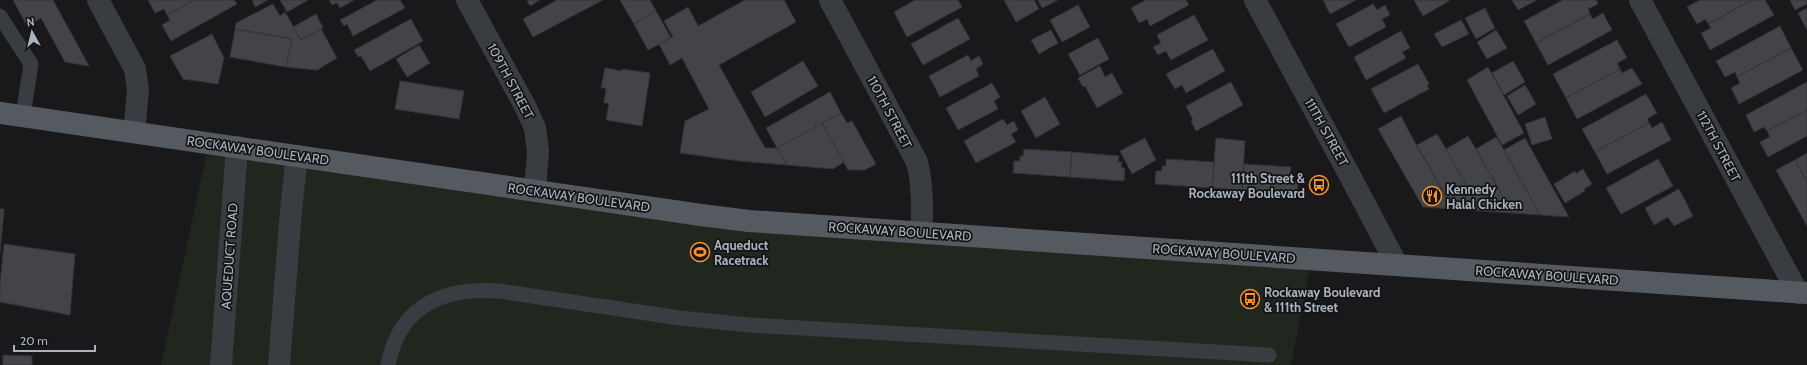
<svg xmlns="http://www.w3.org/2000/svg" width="1807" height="365" font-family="Cabin,sans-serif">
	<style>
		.green { fill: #1f271e }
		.building { fill: #434449; stroke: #333438 }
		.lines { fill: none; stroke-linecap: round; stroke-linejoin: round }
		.service { stroke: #393c41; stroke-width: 15 }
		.minor { stroke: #393c41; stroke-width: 22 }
		.tertiary { stroke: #393c41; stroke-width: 22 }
		.primary { stroke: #555a60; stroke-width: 22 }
		.labels { text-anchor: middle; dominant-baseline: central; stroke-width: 3.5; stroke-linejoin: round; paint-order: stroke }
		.street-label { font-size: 13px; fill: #aab3bc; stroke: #141417 }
		.poi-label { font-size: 13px; font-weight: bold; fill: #aab3bc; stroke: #141417; text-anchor: start }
	</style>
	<rect width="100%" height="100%" fill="#19191b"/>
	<path class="green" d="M 209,143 L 719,217 L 1312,259 L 1291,365 L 161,365 Z"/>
	<g class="building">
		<path d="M 13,0 L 53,0 L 89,66 L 65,62 L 41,18 L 27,26 Z"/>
		<path d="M 148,0 L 194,0 L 167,15 L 164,9 L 155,13 Z"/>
		<path d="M 194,0 L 234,0 L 237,4 L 171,41 L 162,25 L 170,20 L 167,15 Z"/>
		<path d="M 252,0 L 268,0 L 255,7 Z"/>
		<path d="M 280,0 L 308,0 L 287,12 Z"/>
		<path d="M 329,0 L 354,0 L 340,8 L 337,3 L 332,5 Z"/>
		<path d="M 377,0 L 400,0 L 405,8 L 353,36 L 347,24 L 344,26 L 340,20 Z"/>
		<path d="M 527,0 L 540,0 L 530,6 Z"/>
		<path d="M 557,0 L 603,0 L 533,37 L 523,19 Z"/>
		<path d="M 620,0 L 650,0 L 656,11 L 634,24 Z"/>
		<path d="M 745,0 L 784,0 L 796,22 L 719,65 L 765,148 L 777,148 L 787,165 L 739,161 L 680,153 L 685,121 L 709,109 L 682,58 L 670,65 L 659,44 L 673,37 L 664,21 L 688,7 L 698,26 Z"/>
		<path d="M 915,0 L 958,0 L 962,7 L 907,37 L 894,12 Z"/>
		<path d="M 1004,0 L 1034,0 L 1039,9 L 1016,22 Z"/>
		<path d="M 1038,0 L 1058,0 L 1042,8 Z"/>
		<path d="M 1146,0 L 1186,0 L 1189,5 L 1150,26 L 1147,19 L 1139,23 L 1131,8 Z"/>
		<path d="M 1323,0 L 1356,0 L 1330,14 Z"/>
		<path d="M 1414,0 L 1449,0 L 1449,1 L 1423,16 Z"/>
		<path d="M 1512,0 L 1537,0 L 1518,10 Z"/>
		<path d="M 1563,0 L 1596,0 L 1598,4 L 1588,9 L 1590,14 L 1536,43 L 1524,21 Z"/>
		<path d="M 1700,0 L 1752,0 L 1708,24 L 1706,19 L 1697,24 L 1687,7 Z"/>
		<path d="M 1752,0 L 1765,0 L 1774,15 L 1710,50 L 1701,33 L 1711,28 L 1708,24 Z"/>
		<path d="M 1790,0 L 1807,0 L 1807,4 L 1795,10 Z"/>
		<path d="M 273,4 L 280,16 L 285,12 L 301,40 L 321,29 L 337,58 L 317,70 L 286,67 L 292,39 L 235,29 L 236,23 Z"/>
		<path d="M 1373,4 L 1377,10 L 1385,5 L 1390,15 L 1382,19 L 1386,27 L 1349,47 L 1336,24 Z"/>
		<path d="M 1078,5 L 1090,27 L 1062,42 L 1050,20 Z"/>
		<path d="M 1485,8 L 1495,28 L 1476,39 L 1465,18 Z"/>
		<path d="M 1807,8 L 1807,30 L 1798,13 Z"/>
		<path d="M 656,11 L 671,38 L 648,50 L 634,24 Z"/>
		<path d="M 1603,13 L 1612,30 L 1548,65 L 1536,43 L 1590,14 L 1593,19 Z"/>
		<path d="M 316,14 L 323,28 L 301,40 L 293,27 Z"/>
		<path d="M 1194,15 L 1208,40 L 1171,60 L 1166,51 L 1158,55 L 1153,47 L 1161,43 L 1157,35 Z"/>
		<path d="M 958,18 L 970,39 L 923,65 L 911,44 Z"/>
		<path d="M 411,19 L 423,41 L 370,71 L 361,56 L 358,57 L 354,50 Z"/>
		<path d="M 1461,20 L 1469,34 L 1442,47 L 1434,34 Z"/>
		<path d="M 1780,26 L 1791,48 L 1737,77 L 1735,72 L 1725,77 L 1716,61 Z"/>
		<path d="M 235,29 L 292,39 L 286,67 L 230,57 Z"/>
		<path d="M 1051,30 L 1058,43 L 1039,54 L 1031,40 Z"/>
		<path d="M 1496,30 L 1507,48 L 1487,59 L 1477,42 Z"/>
		<path d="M 1401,31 L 1410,48 L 1402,52 L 1406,58 L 1366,80 L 1354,57 Z"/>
		<path d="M 212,34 L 224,58 L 218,84 L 183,79 L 170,56 Z"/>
		<path d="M 1098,38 L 1109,59 L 1080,75 L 1068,54 Z"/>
		<path d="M 1617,40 L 1627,58 L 1617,63 L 1620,69 L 1566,98 L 1553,74 Z"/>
		<path d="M 419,45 L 430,63 L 407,77 L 396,59 Z"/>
		<path d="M 1791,48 L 1803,70 L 1739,104 L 1731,88 L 1740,83 L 1737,77 Z"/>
		<path d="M 1213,49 L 1225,71 L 1186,93 L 1182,85 L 1175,89 L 1166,74 Z"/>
		<path d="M 968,55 L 971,61 L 979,56 L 983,64 L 976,69 L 979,76 L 940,97 L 929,76 Z"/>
		<path d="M 803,61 L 818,86 L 765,117 L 751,92 Z"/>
		<path d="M 1513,61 L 1525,82 L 1504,95 L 1492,73 Z"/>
		<path d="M 1418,64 L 1429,84 L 1427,85 L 1429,89 L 1384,113 L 1371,89 Z"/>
		<path d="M 1100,66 L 1105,77 L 1112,73 L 1123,93 L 1097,108 L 1085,86 L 1083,87 L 1078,78 Z"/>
		<path d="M 1488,67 L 1524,133 L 1502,145 L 1467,80 Z"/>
		<path d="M 605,68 L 622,71 L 622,69 L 650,73 L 642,126 L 606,120 L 609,103 L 604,103 L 606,88 L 601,88 Z"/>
		<path d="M 1632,68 L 1642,84 L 1577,119 L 1566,98 L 1620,69 L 1622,73 Z"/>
		<path d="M 400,81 L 464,91 L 459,119 L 395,109 Z"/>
		<path d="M 1231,82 L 1243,105 L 1196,131 L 1191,121 L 1193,120 L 1186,106 Z"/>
		<path d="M 1807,82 L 1807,110 L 1767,131 L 1764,127 L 1754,132 L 1746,115 Z"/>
		<path d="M 992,83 L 1000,97 L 994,101 L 998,109 L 958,130 L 946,108 Z"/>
		<path d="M 1525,85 L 1536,104 L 1518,115 L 1507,96 Z"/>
		<path d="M 830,92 L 841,113 L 777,148 L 766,128 Z"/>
		<path d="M 1646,94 L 1657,113 L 1647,119 L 1649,123 L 1595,152 L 1582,129 Z"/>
		<path d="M 1045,97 L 1060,124 L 1036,138 L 1021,111 Z"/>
		<path d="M 1807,110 L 1807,136 L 1768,157 L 1760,142 L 1770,137 L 1767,131 Z"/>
		<path d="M 841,113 L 847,123 L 852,121 L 876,164 L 865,170 L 848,170 L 822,123 Z"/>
		<path d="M 1401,116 L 1408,130 L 1453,209 L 1423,207 L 1378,129 Z"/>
		<path d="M 1545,117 L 1552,139 L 1532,145 L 1525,124 Z"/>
		<path d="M 1003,119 L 1007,125 L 1014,121 L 1018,130 L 1011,134 L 1016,142 L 976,163 L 964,141 Z"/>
		<path d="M 1662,122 L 1671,140 L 1607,174 L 1595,152 L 1649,123 L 1652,128 Z"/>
		<path d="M 822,123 L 844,162 L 833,169 L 787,165 L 777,148 Z"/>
		<path d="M 1437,134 L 1446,149 L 1481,211 L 1453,209 L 1417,145 Z"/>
		<path d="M 1468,136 L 1476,149 L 1512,213 L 1481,211 L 1446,149 Z"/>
		<path d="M 1496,137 L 1504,150 L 1540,215 L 1512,213 L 1476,149 Z"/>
		<path d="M 1145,138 L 1156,160 L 1132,174 L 1120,151 Z"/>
		<path d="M 1216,138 L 1245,141 L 1242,190 L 1212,188 Z"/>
		<path d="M 1525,138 L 1569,217 L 1540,215 L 1504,150 Z"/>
		<path d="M 1024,149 L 1072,152 L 1070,177 L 1013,173 L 1014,161 L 1020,161 L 1020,156 L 1023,156 Z"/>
		<path d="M 1072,152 L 1119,156 L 1118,162 L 1122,162 L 1121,168 L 1125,168 L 1124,181 L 1070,177 Z"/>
		<path d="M 1807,153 L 1807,182 L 1795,160 Z"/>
		<path d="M 1166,159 L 1214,162 L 1212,188 L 1155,184 L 1156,171 L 1162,171 L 1162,166 L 1166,166 Z"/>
		<path d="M 1658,159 L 1673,186 L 1621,214 L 1606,188 Z"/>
		<path d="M 1795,160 L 1807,182 L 1807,226 L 1776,170 Z"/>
		<path d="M 1244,164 L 1291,167 L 1290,174 L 1294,174 L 1293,181 L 1298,181 L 1297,194 L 1242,190 Z"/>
		<path d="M 1583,169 L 1592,184 L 1584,189 L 1585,191 L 1565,203 L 1554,184 L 1575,171 L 1576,174 Z"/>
		<path d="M 1679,189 L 1693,216 L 1674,226 L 1668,217 L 1654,225 L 1645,208 Z"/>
		<path d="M 0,209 L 4,209 L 0,253 Z"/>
		<path d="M 4,244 L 75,254 L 70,315 L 0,302 L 0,283 Z"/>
		<path d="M 3,355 L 32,356 L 32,365 L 3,365 Z"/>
	</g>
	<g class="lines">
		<g class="service">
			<path d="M 0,16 L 31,64 L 23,116"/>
			<path d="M 388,365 C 399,306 443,287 499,291 L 680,318 L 749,325 L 1269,355"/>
		</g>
		<g class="minor">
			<path d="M 98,0 L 135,69 L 138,90 L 134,132"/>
			<path d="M 467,0 L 525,106 L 535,128 L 538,151 L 535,190"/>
			<path d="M 830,0 L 917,162 C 923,186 923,208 921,232"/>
			<path d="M 1255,0 L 1349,174 L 1397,265"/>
			<path d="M 1640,0 L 1798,293"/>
		</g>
		<g class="tertiary">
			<path d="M 221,365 L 237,147"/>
			<path d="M 279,365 L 291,210 L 297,156"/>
		</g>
		<path class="primary" d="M 0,113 L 701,215 L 749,221 L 1807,293"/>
	</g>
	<defs>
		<g id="bus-ring" transform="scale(1)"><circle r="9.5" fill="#141417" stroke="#ff912d" stroke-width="1.5"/><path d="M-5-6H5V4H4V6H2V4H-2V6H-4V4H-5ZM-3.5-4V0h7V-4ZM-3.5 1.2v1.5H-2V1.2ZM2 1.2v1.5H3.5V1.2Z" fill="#ff912d"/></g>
		<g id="restaurant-ring" transform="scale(1)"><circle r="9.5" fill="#141417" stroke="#ff912d" stroke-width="1.5"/><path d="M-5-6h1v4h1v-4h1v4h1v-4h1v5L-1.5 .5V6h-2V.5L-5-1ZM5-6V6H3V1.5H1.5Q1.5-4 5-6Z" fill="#ff912d"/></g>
		<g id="stadium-ring" transform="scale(1)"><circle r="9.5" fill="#141417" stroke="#ff912d" stroke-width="1.5"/><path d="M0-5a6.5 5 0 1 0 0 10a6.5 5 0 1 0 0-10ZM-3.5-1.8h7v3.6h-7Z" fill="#ff912d"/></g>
	</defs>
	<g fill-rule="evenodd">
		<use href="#bus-ring" x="1319" y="185"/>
		<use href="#restaurant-ring" x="1432" y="196"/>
		<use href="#stadium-ring" x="700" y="252"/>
		<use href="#bus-ring" x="1250" y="299"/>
	</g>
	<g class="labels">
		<g class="street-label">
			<text transform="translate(511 81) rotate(62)">109TH STREET</text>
			<text transform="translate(890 112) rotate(62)">110TH STREET</text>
			<text transform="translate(1327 132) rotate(61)">111TH STREET</text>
			<text transform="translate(1719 146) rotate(62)">112TH STREET</text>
			<text transform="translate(258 150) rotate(8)">ROCKAWAY BOULEVARD</text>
			<text transform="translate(579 197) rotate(8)">ROCKAWAY BOULEVARD</text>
			<text transform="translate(900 231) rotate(4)">ROCKAWAY BOULEVARD</text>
			<text transform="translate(1224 253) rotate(4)">ROCKAWAY BOULEVARD</text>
			<text transform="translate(229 256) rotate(-86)">AQUEDUCT ROAD</text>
			<text transform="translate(1547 275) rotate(4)">ROCKAWAY BOULEVARD</text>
		</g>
		<g class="poi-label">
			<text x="1305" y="178" text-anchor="end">111th Street &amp;<tspan x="1305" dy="15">Rockaway Boulevard</tspan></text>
			<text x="1446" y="189">Kennedy<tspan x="1446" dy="15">Halal Chicken</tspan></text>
			<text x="714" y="245">Aqueduct<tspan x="714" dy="15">Racetrack</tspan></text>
			<text x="1264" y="292">Rockaway Boulevard<tspan x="1264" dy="15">&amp; 111th Street</tspan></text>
		</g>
	</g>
	<g transform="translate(32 32) rotate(352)" stroke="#141417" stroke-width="3" paint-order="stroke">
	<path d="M0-3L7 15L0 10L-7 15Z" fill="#aab3bc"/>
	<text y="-6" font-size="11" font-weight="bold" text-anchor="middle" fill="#aab3bc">N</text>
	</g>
	<path d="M14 345v6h81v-6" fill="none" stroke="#aab3bc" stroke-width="2"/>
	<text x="20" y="345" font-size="12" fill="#aab3bc" stroke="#141417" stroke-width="3" paint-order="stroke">20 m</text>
</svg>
